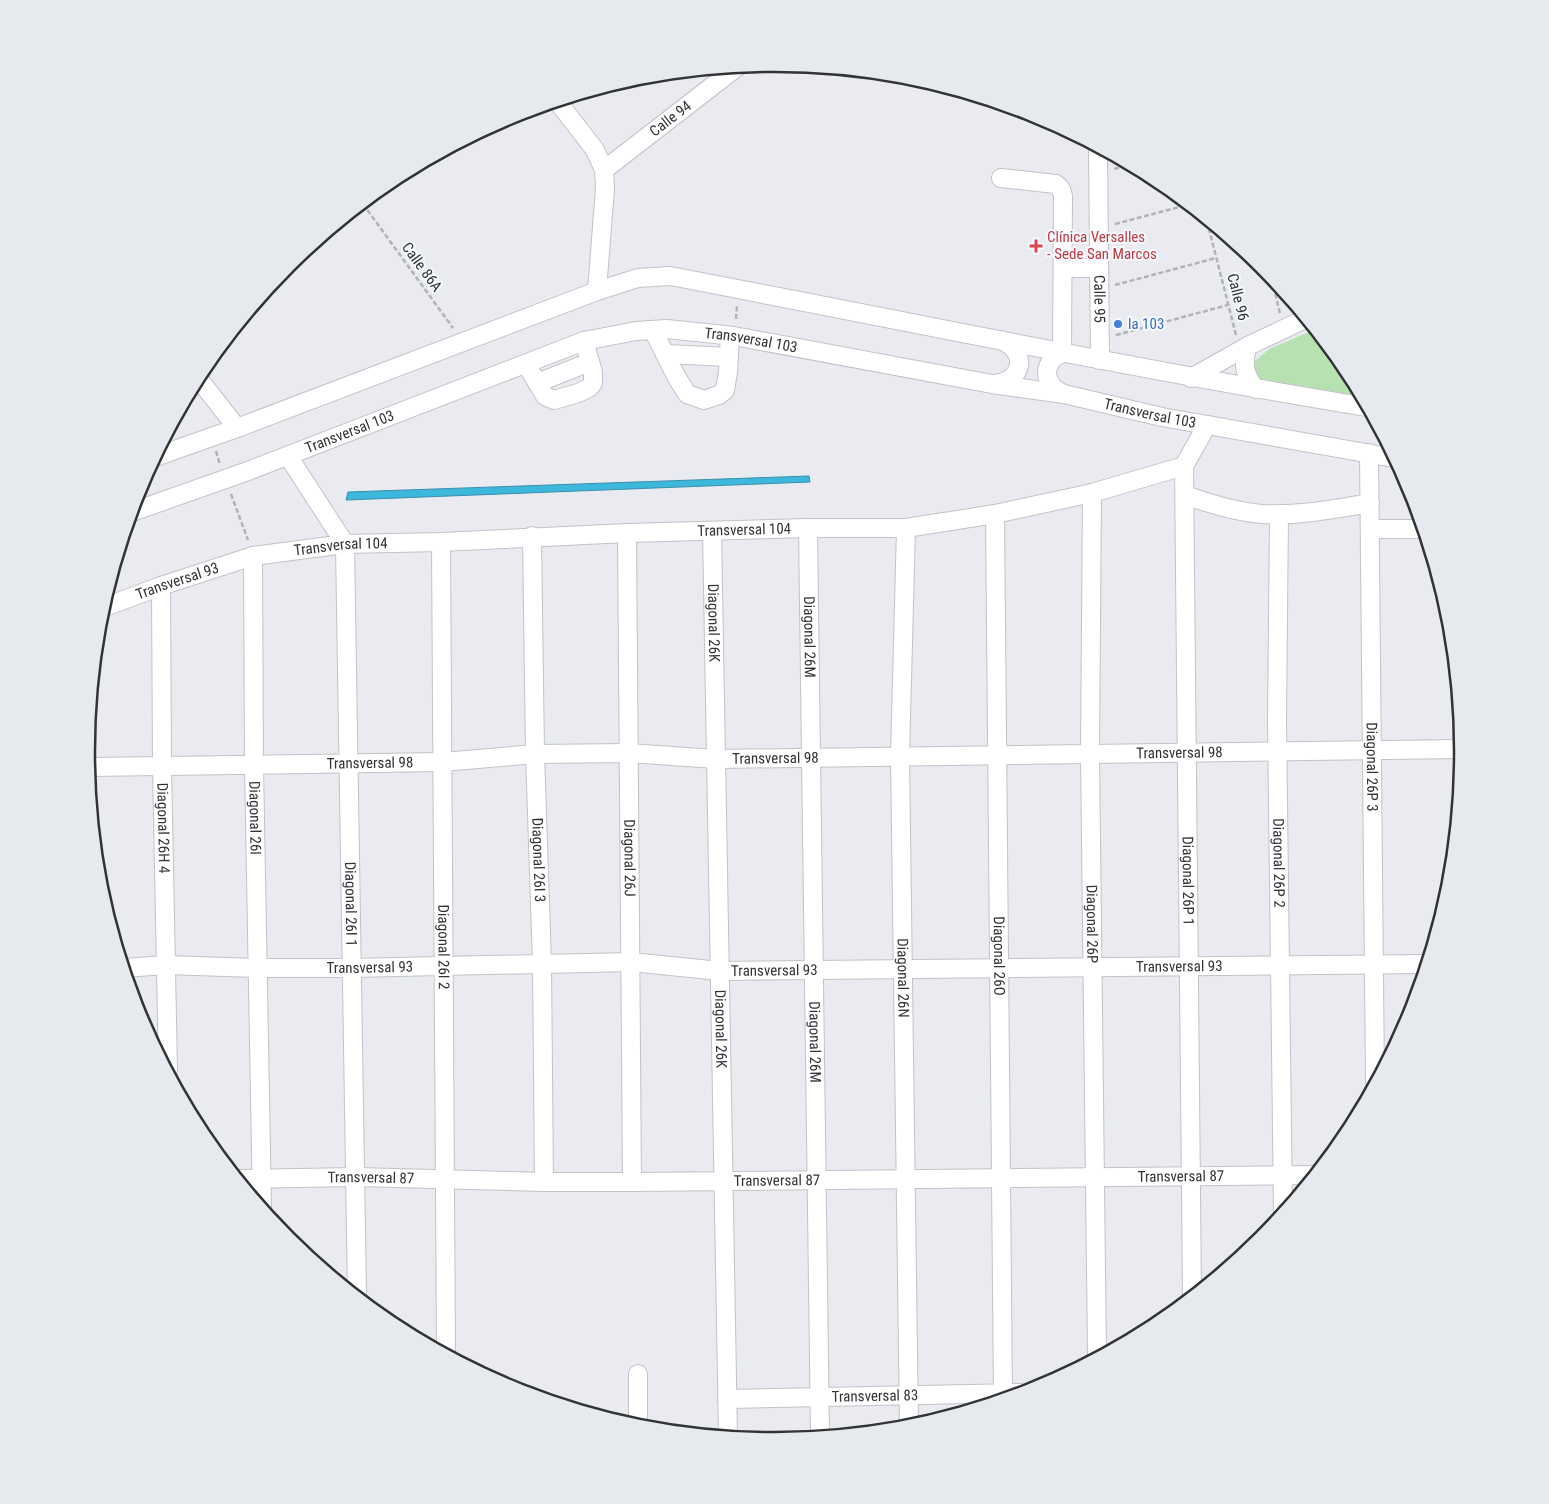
<svg xmlns="http://www.w3.org/2000/svg" width="1549" height="1504" font-family="'Roboto Condensed',sans-serif">
	<style>
		.green { fill: #b7e1b0 }
		.water { fill: #3eb7dd; stroke: #3a8fab }
		.lines { fill: none; stroke-linecap: round; stroke-linejoin: round }
		.minor-casing { stroke: #c1c3c8; stroke-width: 20 }
		.path { stroke: #b2b3b7; stroke-width: 2.5; stroke-dasharray: 5 2.5; stroke-linecap: butt }
		.minor { stroke: #fff; stroke-width: 18 }
		.health-dot { fill: #e0444e; stroke: #f6f9fe; stroke-width: 2 }
		.shop-dot { fill: #3f7fe0; stroke: #f6f9fe; stroke-width: 2 }
		.labels { text-anchor: middle; dominant-baseline: central; stroke-width: 4; stroke-linejoin: round; paint-order: stroke }
		.street-label { font-size: 15px; fill: #323335; stroke: #f6f9fe }
		.health-label { font-size: 15px; fill: #be3a42; stroke: #f6f9fe; text-anchor: start }
		.shop-label { font-size: 15px; fill: #366cbe; stroke: #f6f9fe; text-anchor: start }
		.rim { fill: none; stroke: #323335; stroke-width: 2.5 }
	</style>
	<rect width="100%" height="100%" fill="#e9ebf0"/>
	<path class="green" d="M 1314,330 L 1347,370 L 1365,403 L 1259,386 L 1252,363 L 1271,348 Z"/>
	<path class="water" d="M 809,476 L 810,482 L 346,500 L 348,492 Z"/>
	<g class="lines">
		<g class="minor-casing">
			<g id="minor">
				<path d="M 558,102 L 595,150 L 604,170 L 605,188 L 597,291"/>
				<path id="s1" d="M 1098,148 L 1100,360"/>
				<path id="s2" d="M 604,170 L 737,67"/>
				<path d="M 1001,178 L 1056,184 L 1061,189 L 1063,196 L 1062,353"/>
				<path d="M 1063,268 L 1099,268"/>
				<path d="M 653,330 L 676,376 L 687,394 L 704,400 L 719,395 L 725,390 L 728,372 L 730,336"/>
				<path d="M 1248,346 C 1242,363 1244,375 1256,389"/>
				<path d="M 1062,353 C 1059,355 1054,357 1052,360 C 1041,374 1050,388 1064,394"/>
				<path d="M 665,354 L 729,357"/>
				<path d="M 526,364 L 545,396 L 554,400 L 578,393 L 589,388 L 593,383 L 593,372 L 584,341"/>
				<path d="M 198,378 L 237,428"/>
				<path d="M 1191,378 L 1248,346 L 1305,319"/>
				<path d="M 537,383 L 590,362"/>
				<path d="M 995,384 C 1024,380 1028,352 1001,340"/>
				<path id="s3" d="M 1369,453 L 1375,1081"/>
				<path id="s4" d="M 288,456 L 345,544 L 357,1295"/>
				<path d="M 155,457 L 237,428 L 597,291 L 638,278 L 670,276 C 902,320 1133,369 1367,407"/>
				<path id="s5" d="M 1184,466 L 1192,1295"/>
				<path id="s6" d="M 1092,493 L 1090,754 L 1097,1356"/>
				<path d="M 1185,495 C 1210,504 1236,512 1263,514 C 1299,516 1334,509 1370,503"/>
				<path id="s7" d="M 132,512 L 248,471 L 584,341 L 636,331 L 667,329 L 734,336 L 992,384 L 1064,394 L 1162,417 L 1394,458"/>
				<path id="s8" d="M 995,514 L 1003,1398"/>
				<path id="s9" d="M 1279,514 L 1277,721 L 1283,1212"/>
				<path id="s10" d="M 808,528 L 820,1436"/>
				<path id="s11" d="M 906,528 L 900,756 L 909,1427"/>
				<path d="M 1370,529 L 1423,529"/>
				<path id="s12" d="M 712,531 L 728,1436"/>
				<path id="s13" d="M 627,533 L 632,1182"/>
				<path id="s14" d="M 532,536 L 535,754 L 542,963 L 544,1182"/>
				<path id="s15" d="M 441,542 L 446,1353"/>
				<path id="s16" d="M 253,556 L 254,765 L 262,1207"/>
				<path id="s17" d="M 161,586 L 162,766 L 168,1070"/>
				<path id="s18" d="M 102,608 L 161,586 L 253,556 L 345,544 L 441,542 L 627,533 L 808,528 L 906,528 L 995,514 L 1092,493 L 1184,466 L 1207,425"/>
				<path id="s19" d="M 88,767 L 443,762 L 535,754 L 628,753 L 716,759 L 1462,749"/>
				<path id="s20" d="M 124,968 L 166,965 L 259,968 L 351,968 L 631,962 L 720,971 L 1426,964"/>
				<path id="s21" d="M 239,1179 L 356,1177 L 544,1182 L 632,1182 L 1314,1175"/>
				<path d="M 638,1374 L 638,1426"/>
				<path id="s22" d="M 727,1399 L 1021,1393"/>
			</g>
		</g>
		<g class="path">
			<path d="M 1114,169 L 1129,165"/>
			<path d="M 363,204 L 453,328"/>
			<path d="M 1207,221 L 1236,335"/>
			<path d="M 1115,224 L 1187,205"/>
			<path d="M 1272,279 L 1280,314"/>
			<path d="M 1115,285 L 1216,258"/>
			<path d="M 736,319 L 737,305"/>
			<path d="M 1116,335 L 1228,305"/>
			<path d="M 216,451 L 220,465"/>
			<path d="M 231,494 L 248,540"/>
		</g>
		<use href="#minor" class="minor"/>
	</g>
	<path class="health-dot" d="M1033.5 238.5h5v5h5v5h-5v5h-5v-5h-5v-5h5z"/>
	<circle class="shop-dot" cx="1118" cy="324" r="5"/>
	<g class="labels">
		<g class="street-label">
			<text stroke="none"><textPath href="#s2" startOffset="84">Calle 94</textPath></text>
			<text transform="translate(422 267) rotate(54)">Calle 86A</text>
			<text transform="translate(1238 297) rotate(76)">Calle 96</text>
			<text stroke="none"><textPath href="#s1" startOffset="151">Calle 95</textPath></text>
			<text stroke="none"><textPath href="#s7" startOffset="652">Transversal 103</textPath></text>
			<text stroke="none"><textPath href="#s7" startOffset="1058">Transversal 103</textPath></text>
			<text stroke="none"><textPath href="#s7" startOffset="232">Transversal 103</textPath></text>
			<text stroke="none"><textPath href="#s18" startOffset="652">Transversal 104</textPath></text>
			<text stroke="none"><textPath href="#s18" startOffset="248">Transversal 104</textPath></text>
			<text stroke="none"><textPath href="#s18" startOffset="80">Transversal 93</textPath></text>
			<text stroke="none"><textPath href="#s12" startOffset="92">Diagonal 26K</textPath></text>
			<text stroke="none"><textPath href="#s10" startOffset="109">Diagonal 26M</textPath></text>
			<text stroke="none"><textPath href="#s19" startOffset="1092">Transversal 98</textPath></text>
			<text stroke="none"><textPath href="#s19" startOffset="688">Transversal 98</textPath></text>
			<text stroke="none"><textPath href="#s19" startOffset="282">Transversal 98</textPath></text>
			<text stroke="none"><textPath href="#s3" startOffset="314">Diagonal 26P 3</textPath></text>
			<text stroke="none"><textPath href="#s16" startOffset="262">Diagonal 26I</textPath></text>
			<text stroke="none"><textPath href="#s17" startOffset="242">Diagonal 26H 4</textPath></text>
			<text stroke="none"><textPath href="#s13" startOffset="325">Diagonal 26J</textPath></text>
			<text stroke="none"><textPath href="#s14" startOffset="324">Diagonal 26I 3</textPath></text>
			<text stroke="none"><textPath href="#s9" startOffset="349">Diagonal 26P 2</textPath></text>
			<text stroke="none"><textPath href="#s5" startOffset="415">Diagonal 26P 1</textPath></text>
			<text stroke="none"><textPath href="#s4" startOffset="465">Diagonal 26I 1</textPath></text>
			<text stroke="none"><textPath href="#s6" startOffset="431">Diagonal 26P</textPath></text>
			<text stroke="none"><textPath href="#s15" startOffset="405">Diagonal 26I 2</textPath></text>
			<text stroke="none"><textPath href="#s8" startOffset="442">Diagonal 26O</textPath></text>
			<text stroke="none"><textPath href="#s20" startOffset="1056">Transversal 93</textPath></text>
			<text stroke="none"><textPath href="#s20" startOffset="246">Transversal 93</textPath></text>
			<text stroke="none"><textPath href="#s20" startOffset="651">Transversal 93</textPath></text>
			<text stroke="none"><textPath href="#s11" startOffset="450">Diagonal 26N</textPath></text>
			<text stroke="none"><textPath href="#s12" startOffset="498">Diagonal 26K</textPath></text>
			<text stroke="none"><textPath href="#s10" startOffset="514">Diagonal 26M</textPath></text>
			<text stroke="none"><textPath href="#s21" startOffset="942">Transversal 87</textPath></text>
			<text stroke="none"><textPath href="#s21" startOffset="132">Transversal 87</textPath></text>
			<text stroke="none"><textPath href="#s21" startOffset="538">Transversal 87</textPath></text>
			<text stroke="none"><textPath href="#s22" startOffset="148">Transversal 83</textPath></text>
		</g>
		<g class="health-label">
			<text x="1047" y="237">Clínica Versalles<tspan x="1047" dy="17">- Sede San Marcos</tspan></text>
		</g>
		<g class="shop-label">
			<text x="1128" y="324">la 103</text>
		</g>
	</g>
	<path d="M0 0H1549V1504H0ZM774 72H775A679 679 0 0 1 1454 751V753A679 679 0 0 1 775 1432H774A679 679 0 0 1 95 753V751A679 679 0 0 1 774 72Z" fill="#e6e9ee" fill-rule="evenodd"/>
	<path class="rim" d="M774 72H775A679 679 0 0 1 1454 751V753A679 679 0 0 1 775 1432H774A679 679 0 0 1 95 753V751A679 679 0 0 1 774 72Z"/>
</svg>
